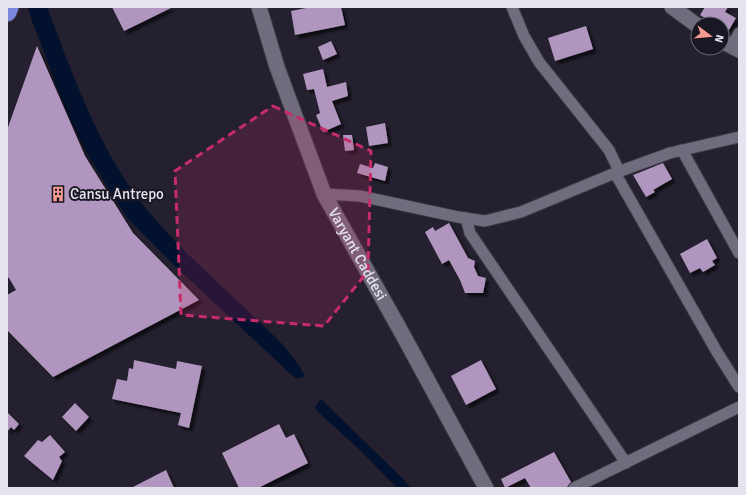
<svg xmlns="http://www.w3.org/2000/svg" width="746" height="495" font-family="Signika,sans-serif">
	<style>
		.water { fill: #01112e }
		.building { fill: #b096be; filter: url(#shadow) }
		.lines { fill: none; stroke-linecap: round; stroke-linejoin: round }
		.street-casing { stroke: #3d3a45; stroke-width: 13 }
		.secondary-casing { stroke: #3d3a45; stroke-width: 17 }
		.highway-casing { stroke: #3d3a45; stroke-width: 21 }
		.street { stroke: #706c7d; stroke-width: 11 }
		.secondary { stroke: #706c7d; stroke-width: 15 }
		.highway { stroke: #7a85dc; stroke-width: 19 }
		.marked { fill: #c62c6a; fill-opacity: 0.2; stroke: #c62c6a; stroke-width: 3; stroke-dasharray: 8 5; stroke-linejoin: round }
		.labels { text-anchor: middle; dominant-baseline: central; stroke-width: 4; stroke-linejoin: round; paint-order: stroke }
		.poi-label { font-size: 15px; fill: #e5e3ed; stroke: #1a1725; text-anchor: start }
		.street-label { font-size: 15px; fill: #e5e3ed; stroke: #1a1725 }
	</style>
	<defs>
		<filter id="shadow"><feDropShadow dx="3.5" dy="3.5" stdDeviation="1" flood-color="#0009"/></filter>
	</defs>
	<rect width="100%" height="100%" fill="#24202f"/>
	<g class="water">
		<path d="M 28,7 L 47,7 C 75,80 101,157 153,217 C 183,252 219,283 252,315 C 272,334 292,351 305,376 L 296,379 L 176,267 L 128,219 L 90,159 L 68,115 L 32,21 Z"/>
		<path d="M 321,399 L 402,478 L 411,488 L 397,488 L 360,450 L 317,411 L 315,407 Z"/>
	</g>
	<g class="building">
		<path d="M 112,7 L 173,7 L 124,31 Z"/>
		<path d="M 311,7 L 341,7 L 345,25 L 295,35 L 291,11 Z"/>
		<path d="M 705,7 L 728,7 L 725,12 L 736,18 L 729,30 L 722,24 L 715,24 L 700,15 Z"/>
		<path d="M 586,26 L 593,49 L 555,61 L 548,38 Z"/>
		<path d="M 331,41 L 337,54 L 323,60 L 318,47 Z"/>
		<path d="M 37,46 L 85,156 L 133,233 L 199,300 L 53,377 L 7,330 L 7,295 L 16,290 L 9,278 L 7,277 L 7,130 Z"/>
		<path d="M 323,69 L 327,87 L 346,82 L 348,96 L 332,101 L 341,124 L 323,132 L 316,115 L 320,113 L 314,89 L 307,90 L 303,74 Z"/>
		<path d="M 385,123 L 388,143 L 369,146 L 366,127 Z"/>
		<path d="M 343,135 L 352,135 L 354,150 L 345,151 Z"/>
		<path d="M 375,163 L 388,167 L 385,181 L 357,173 L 360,164 L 373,168 Z"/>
		<path d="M 663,163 L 672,179 L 653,190 L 655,192 L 646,197 L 633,175 Z"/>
		<path d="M 449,223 L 468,258 L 475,261 L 474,267 L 478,276 L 486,278 L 483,293 L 465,293 L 460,280 L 449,260 L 442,264 L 425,232 L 433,227 L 435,231 Z"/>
		<path d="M 707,239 L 717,258 L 712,261 L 715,265 L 703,272 L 700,268 L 690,273 L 680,254 Z"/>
		<path d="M 134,360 L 176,369 L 177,361 L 202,366 L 189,428 L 178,425 L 181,413 L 112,399 L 117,379 L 127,381 L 129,368 L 133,369 Z"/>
		<path d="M 481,360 L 496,389 L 466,405 L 451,376 Z"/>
		<path d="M 75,403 L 89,417 L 76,431 L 62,417 Z"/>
		<path d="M 7,412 L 19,424 L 14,430 L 11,427 L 7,432 Z"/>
		<path d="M 279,424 L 286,438 L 294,434 L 308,463 L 258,488 L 239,488 L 222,453 Z"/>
		<path d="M 50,435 L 65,452 L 59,457 L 62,461 L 53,480 L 24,456 L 38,440 L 42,442 Z"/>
		<path d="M 554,452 L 571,482 L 567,487 L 531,488 L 525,478 L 505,488 L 501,479 Z"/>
		<path d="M 166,470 L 174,488 L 131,488 Z"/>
	</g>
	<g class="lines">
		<g class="street-casing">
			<g id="street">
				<path d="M 512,7 L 524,36 L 539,62 L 609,150 L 619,171"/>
				<path d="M 732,47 L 739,33"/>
				<path d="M 682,150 L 739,253"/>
				<path d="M 615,173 L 717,352 L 739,387"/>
				<path d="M 324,194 L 360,196 L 458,217 L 485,221 L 521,212 L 615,173 L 670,153 L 739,137"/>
				<path d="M 466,218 L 470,233 L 626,463"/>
				<path d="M 574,488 L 739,407"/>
			</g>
		</g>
		<g class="secondary-casing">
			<g id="secondary">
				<path id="s1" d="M 259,7 L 277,67 L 324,194 L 403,335 L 486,488"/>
				<path d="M 672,7 L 698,26"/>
				<path d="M 722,41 L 739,50"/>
			</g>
		</g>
		<g class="highway-casing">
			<path id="highway" d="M 7,12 L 9,7"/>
		</g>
		<use href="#street" class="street"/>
		<use href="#secondary" class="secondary"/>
		<use href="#highway" class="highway"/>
	</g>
	<path class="marked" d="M 273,106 L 371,151 L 368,271 L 324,326 L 181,315 L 175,171 Z"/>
	<defs>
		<g id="building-bare" transform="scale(1.2)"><path d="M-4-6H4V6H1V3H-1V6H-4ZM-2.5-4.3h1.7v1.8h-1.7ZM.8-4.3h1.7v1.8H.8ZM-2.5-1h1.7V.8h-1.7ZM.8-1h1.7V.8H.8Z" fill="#f59c92" stroke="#1a1725" stroke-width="2.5" paint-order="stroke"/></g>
	</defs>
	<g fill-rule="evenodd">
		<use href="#building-bare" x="58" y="194"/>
	</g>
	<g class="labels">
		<g class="poi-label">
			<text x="70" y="194">Cansu Antrepo</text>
		</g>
		<g class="street-label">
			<text stroke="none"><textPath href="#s1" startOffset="267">Varyant Caddesi</textPath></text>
		</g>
	</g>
	<rect width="746" height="495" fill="none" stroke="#e5e3ed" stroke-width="16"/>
	<g transform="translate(710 36) rotate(106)"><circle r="19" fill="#1a1725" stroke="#6b6975"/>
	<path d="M0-3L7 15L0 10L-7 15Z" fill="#f59c92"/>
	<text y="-6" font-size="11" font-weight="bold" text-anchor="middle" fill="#e5e3ed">N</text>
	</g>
</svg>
